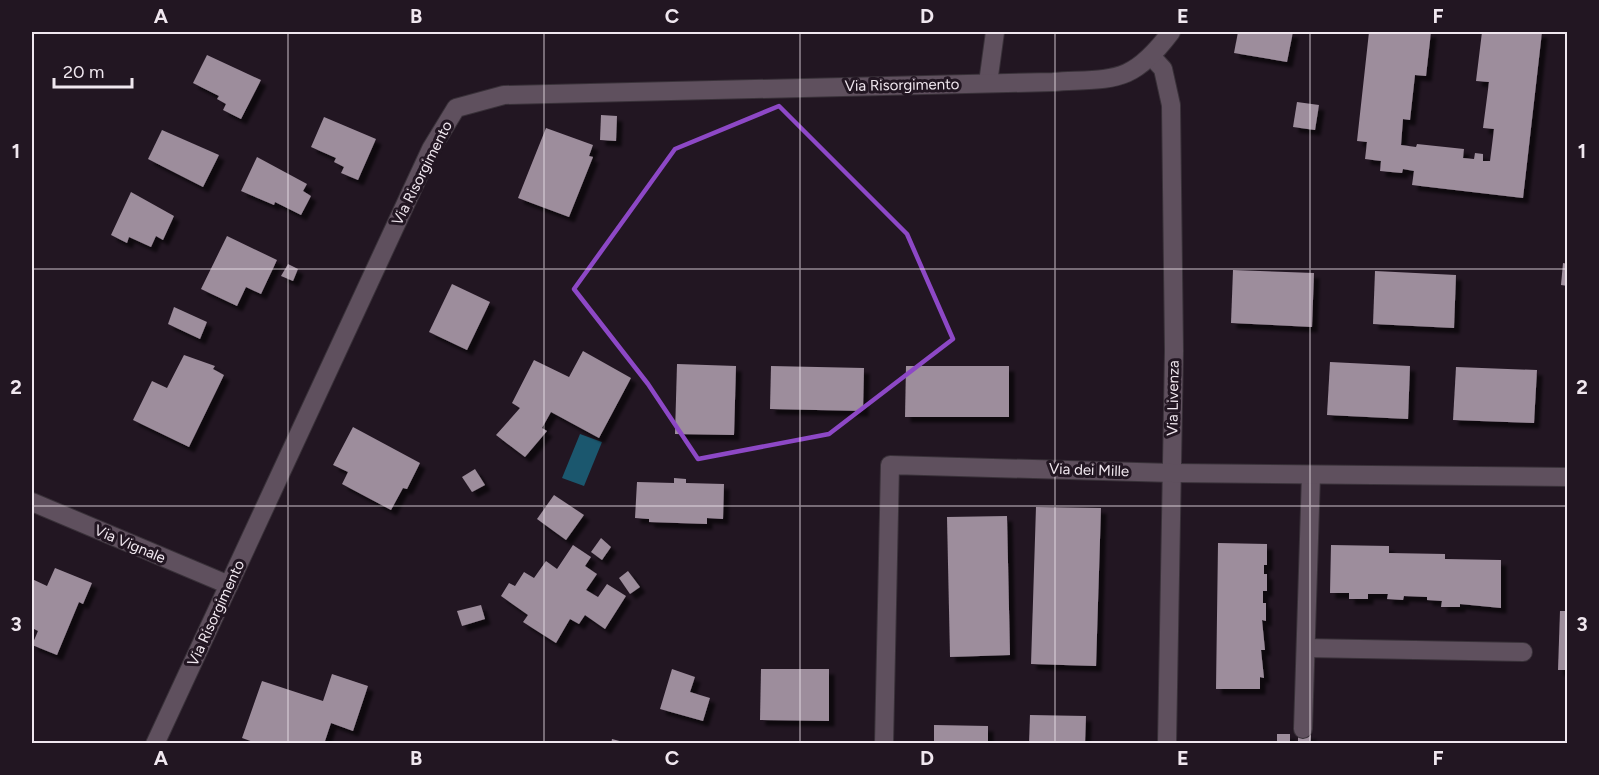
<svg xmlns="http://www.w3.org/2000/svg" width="1599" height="775" font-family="Figtree,sans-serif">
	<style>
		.water { fill: #1b576e }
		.building { fill: #9d8d9c; filter: url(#shadow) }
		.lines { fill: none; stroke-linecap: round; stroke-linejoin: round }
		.minor-casing { stroke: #393139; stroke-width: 20 }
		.minor { stroke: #5f505e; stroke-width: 18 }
		.marked { fill: none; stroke: #8d48c6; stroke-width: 4.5; stroke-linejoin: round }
		.grid { fill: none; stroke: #f0e7ef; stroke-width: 1.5; stroke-opacity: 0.55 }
		.labels { text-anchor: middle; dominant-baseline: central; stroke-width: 6; stroke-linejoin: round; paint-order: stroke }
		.street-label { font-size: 15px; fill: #f0e7ef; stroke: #221622 }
		.neatline { fill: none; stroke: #f0e7ef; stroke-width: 2 }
		.grid-label { font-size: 20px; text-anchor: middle; font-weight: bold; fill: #f0e7ef }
	</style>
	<defs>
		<filter id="shadow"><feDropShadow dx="5.5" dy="5.5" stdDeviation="1.5" flood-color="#0009"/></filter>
	</defs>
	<rect width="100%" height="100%" fill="#221622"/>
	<path class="water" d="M 580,434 L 602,442 L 584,486 L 562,478 Z"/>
	<g class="building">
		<path d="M 1238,32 L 1293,32 L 1287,62 L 1234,53 Z"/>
		<path d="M 1369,32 L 1431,32 L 1426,76 L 1415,75 L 1410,120 L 1403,119 L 1401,145 L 1416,147 L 1417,144 L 1464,149 L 1463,158 L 1474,159 L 1475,153 L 1483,154 L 1483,161 L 1490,161 L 1494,129 L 1483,128 L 1489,82 L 1476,81 L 1482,32 L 1542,32 L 1523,198 L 1412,185 L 1414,171 L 1403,169 L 1402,173 L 1380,171 L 1381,161 L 1365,159 L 1367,142 L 1357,141 Z"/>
		<path d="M 207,55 L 261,80 L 241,119 L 223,110 L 226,104 L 217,99 L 219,96 L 193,83 Z"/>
		<path d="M 1297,102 L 1319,105 L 1315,130 L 1293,127 Z"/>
		<path d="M 601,115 L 617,116 L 616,141 L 600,140 Z"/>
		<path d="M 324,117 L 376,139 L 358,180 L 341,173 L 344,167 L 334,162 L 336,158 L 311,147 Z"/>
		<path d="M 546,128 L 593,145 L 589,156 L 593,157 L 569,217 L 518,198 Z"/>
		<path d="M 162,130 L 219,155 L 203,187 L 148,159 Z"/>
		<path d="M 257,157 L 307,184 L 303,191 L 311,196 L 301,215 L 275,202 L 274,205 L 241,191 Z"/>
		<path d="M 131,192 L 174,216 L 163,240 L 156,236 L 151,247 L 129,237 L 127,243 L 111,235 Z"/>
		<path d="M 227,236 L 277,260 L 261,294 L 246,287 L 237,306 L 201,289 Z"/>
		<path d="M 1563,263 L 1568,264 L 1568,286 L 1561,285 Z"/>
		<path d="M 288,264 L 298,269 L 293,281 L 281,276 Z"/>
		<path d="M 1233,270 L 1314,273 L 1312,327 L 1231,323 Z"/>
		<path d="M 1375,271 L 1456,275 L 1454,328 L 1373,324 Z"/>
		<path d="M 452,284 L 490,302 L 467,350 L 429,332 Z"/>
		<path d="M 174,307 L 207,322 L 200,339 L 168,324 Z"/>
		<path d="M 583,351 L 631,378 L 599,438 L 551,412 L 542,428 L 547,431 L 525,457 L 496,435 L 520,408 L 512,403 L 534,360 L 569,377 Z"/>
		<path d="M 184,355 L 215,366 L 213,369 L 224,375 L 189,447 L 133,420 L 152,381 L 167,388 Z"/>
		<path d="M 1330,362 L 1410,366 L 1408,419 L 1327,415 Z"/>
		<path d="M 677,364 L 736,366 L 734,435 L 675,434 Z"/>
		<path d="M 771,366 L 864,368 L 863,411 L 770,409 Z"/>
		<path d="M 906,366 L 1009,366 L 1009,417 L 905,417 Z"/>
		<path d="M 1456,367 L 1537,370 L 1534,423 L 1453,420 Z"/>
		<path d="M 353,427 L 420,463 L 407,489 L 403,488 L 391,510 L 342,484 L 348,472 L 333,465 Z"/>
		<path d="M 475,469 L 485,485 L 472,492 L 462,477 Z"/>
		<path d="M 674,478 L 686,479 L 686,483 L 724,484 L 723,519 L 707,518 L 707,524 L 649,522 L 649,519 L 635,518 L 637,482 L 674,483 Z"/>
		<path d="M 554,495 L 584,515 L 566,540 L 537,519 Z"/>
		<path d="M 1036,507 L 1101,508 L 1096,666 L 1031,664 Z"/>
		<path d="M 1007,516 L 1010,655 L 950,657 L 947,517 Z"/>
		<path d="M 601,538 L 611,547 L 602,560 L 591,552 Z"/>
		<path d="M 1218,543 L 1267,544 L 1267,565 L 1264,565 L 1264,574 L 1267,574 L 1267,591 L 1263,591 L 1263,603 L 1266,603 L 1266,621 L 1262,620 L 1265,650 L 1261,650 L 1264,678 L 1260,677 L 1260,689 L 1216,689 Z"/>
		<path d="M 573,545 L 591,557 L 585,566 L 597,574 L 586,590 L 598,597 L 607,584 L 626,596 L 605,629 L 585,615 L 579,624 L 570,619 L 556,643 L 523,622 L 528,615 L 501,596 L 509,583 L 515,586 L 524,572 L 534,578 L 546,561 L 557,569 Z"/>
		<path d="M 1331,545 L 1389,546 L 1389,553 L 1445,554 L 1445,559 L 1501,560 L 1501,608 L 1460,604 L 1460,607 L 1441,607 L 1442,601 L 1427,600 L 1427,597 L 1404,596 L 1403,600 L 1387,599 L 1388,594 L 1368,594 L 1368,599 L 1349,599 L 1349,593 L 1330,593 Z"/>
		<path d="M 55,568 L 92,583 L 83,604 L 79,602 L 57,655 L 32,645 L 38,631 L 32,628 L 32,579 L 47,586 Z"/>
		<path d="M 628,571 L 640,587 L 630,594 L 619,578 Z"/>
		<path d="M 481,605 L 485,619 L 462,626 L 457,611 Z"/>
		<path d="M 1560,611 L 1568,611 L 1568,670 L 1558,670 Z"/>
		<path d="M 672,669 L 695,677 L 690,692 L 710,698 L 703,721 L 660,709 Z"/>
		<path d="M 761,669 L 829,669 L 829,721 L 760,720 Z"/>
		<path d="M 332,674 L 368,686 L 353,731 L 331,723 L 324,744 L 259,744 L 242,738 L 262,681 L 323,701 Z"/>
		<path d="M 1030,715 L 1086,716 L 1085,744 L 1029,744 Z"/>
		<path d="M 934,725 L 988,726 L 988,744 L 934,744 Z"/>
		<rect x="1277" y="734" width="13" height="10"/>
		<path d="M 1298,734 L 1311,734 L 1310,744 L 1298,744 Z"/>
		<path d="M 612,739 L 627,743 L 627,744 L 611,744 Z"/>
	</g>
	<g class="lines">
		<g class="minor-casing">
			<g id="minor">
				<path d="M 1152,57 L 1163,69 L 1171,105 L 1174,351 L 1167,744"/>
				<path d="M 988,83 L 995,32"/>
				<path d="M 32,502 L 229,585"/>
				<path d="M 1306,648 L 1523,652"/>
				<path d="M 1303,729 L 1311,475"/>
				<path d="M 155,744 L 431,149 L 456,108 L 504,95 L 1053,82 C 1115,78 1131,85 1171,32"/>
				<path d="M 884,744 L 890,465 L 1172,473 L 1568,477"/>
			</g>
		</g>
		<use href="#minor" class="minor"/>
	</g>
	<path class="marked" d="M 779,106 L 907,234 L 953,339 L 829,434 L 698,459 L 648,384 L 574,289 L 675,149 Z"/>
	<path class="grid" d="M 288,32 L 288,744M 544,32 L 544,744M 800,32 L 800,744M 1055,32 L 1055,744M 1310,32 L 1310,744M 32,269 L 1568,269M 32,506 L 1568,506"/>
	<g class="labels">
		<g class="street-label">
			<text transform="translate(902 85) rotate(-1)">Via Risorgimento</text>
			<text transform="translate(422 173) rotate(-63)">Via Risorgimento</text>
			<text transform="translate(1173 398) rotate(-89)">Via Livenza</text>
			<text transform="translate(1089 470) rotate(2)">Via dei Mille</text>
			<text transform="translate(130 544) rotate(23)">Via Vignale</text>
			<text transform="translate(216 613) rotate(-65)">Via Risorgimento</text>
		</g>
	</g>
	<rect width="1599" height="775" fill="none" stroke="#221622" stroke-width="66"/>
	<path d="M54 78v9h78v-9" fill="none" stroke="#f0e7ef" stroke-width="3"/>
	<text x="63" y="78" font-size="18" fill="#f0e7ef" stroke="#221622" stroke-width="4.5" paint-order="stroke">20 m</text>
	<rect x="33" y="33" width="1533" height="709" class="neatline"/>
	<g class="grid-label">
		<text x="161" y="23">A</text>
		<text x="416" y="23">B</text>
		<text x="672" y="23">C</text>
		<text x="927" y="23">D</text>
		<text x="1183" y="23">E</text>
		<text x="1438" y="23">F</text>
		<text x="16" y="158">1</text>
		<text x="1582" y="158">1</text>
		<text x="16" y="394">2</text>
		<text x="1582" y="394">2</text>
		<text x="16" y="631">3</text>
		<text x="1582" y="631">3</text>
		<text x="161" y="765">A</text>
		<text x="416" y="765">B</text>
		<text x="672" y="765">C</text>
		<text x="927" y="765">D</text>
		<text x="1183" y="765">E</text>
		<text x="1438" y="765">F</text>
	</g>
</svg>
